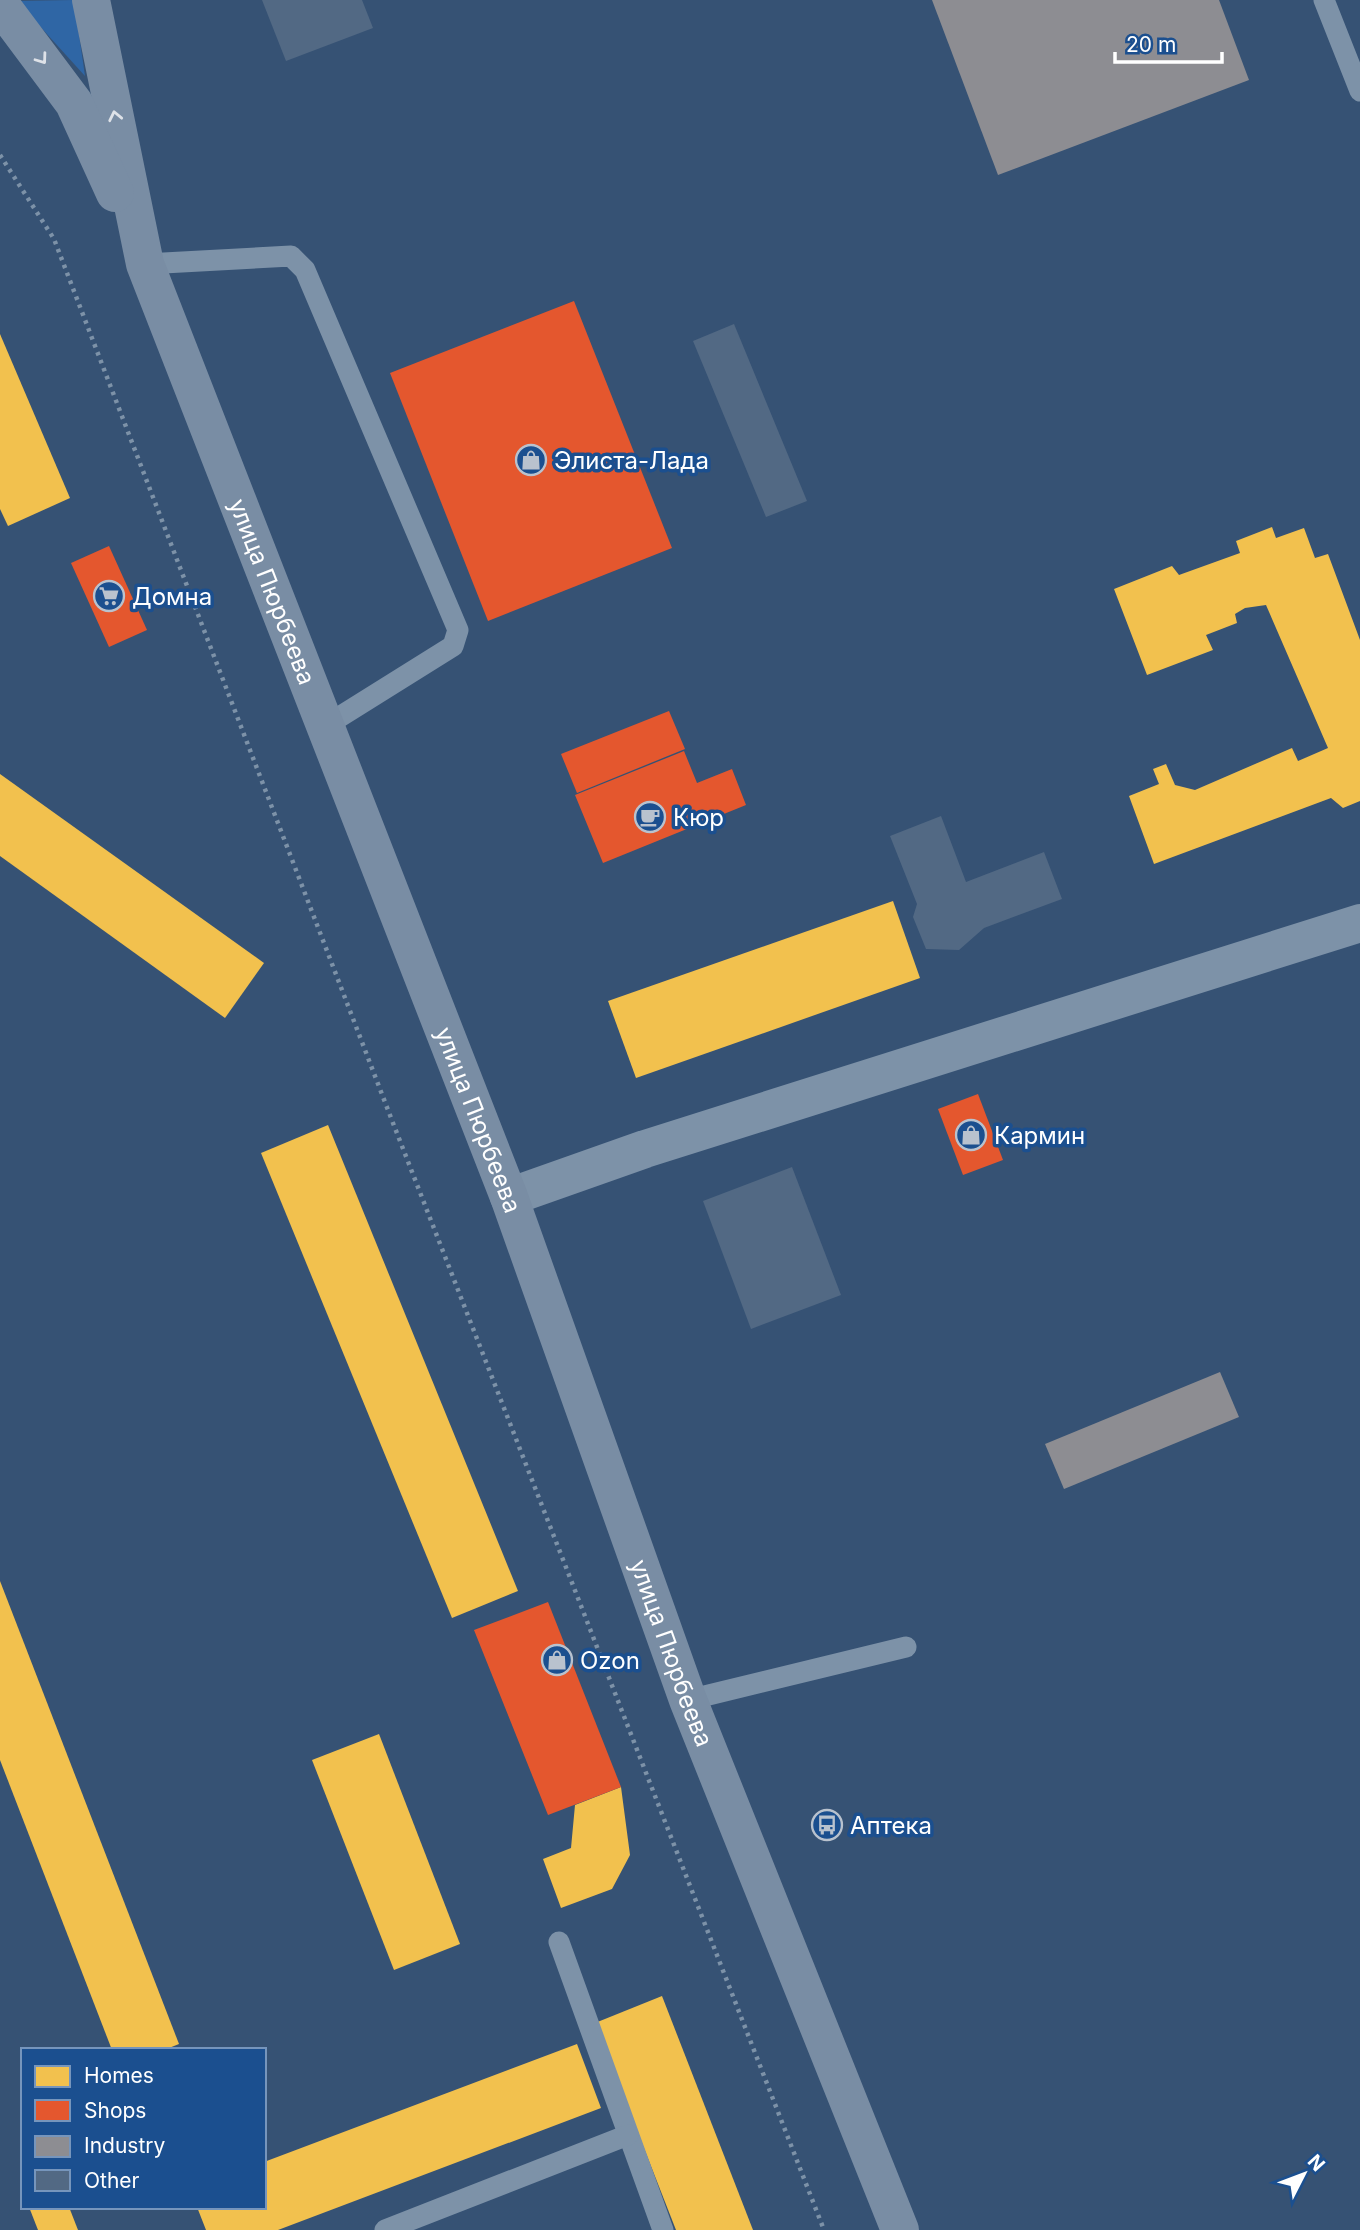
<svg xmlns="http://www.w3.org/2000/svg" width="1360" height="2230" font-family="Inter,sans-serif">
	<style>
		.green { fill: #2f66a5 }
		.homes { fill: #f2c14e }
		.shops { fill: #e4572e }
		.industry { fill: #8d8d92 }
		.building { fill: #526984 }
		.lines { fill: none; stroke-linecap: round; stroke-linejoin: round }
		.path { stroke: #7d92a8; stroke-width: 4.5; stroke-dasharray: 3.5 5; stroke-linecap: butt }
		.service { stroke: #7d92a8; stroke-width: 21 }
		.minor { stroke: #7d92a8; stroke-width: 38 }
		.secondary { stroke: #798da4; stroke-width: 38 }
		.oneway { stroke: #dee2e8 }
		.labels { text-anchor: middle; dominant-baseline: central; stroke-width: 7; stroke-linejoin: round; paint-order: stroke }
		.poi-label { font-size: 24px; fill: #fff; stroke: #1b4f8f; text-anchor: start }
		.street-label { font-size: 24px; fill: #fff; stroke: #1b4f8f }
	</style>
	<rect width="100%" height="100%" fill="#365274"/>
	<path class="green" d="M 74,0 L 85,76 L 17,1 Z"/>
	<g class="homes">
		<path d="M 0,334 L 70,498 L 8,526 L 0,509 Z"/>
		<path d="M 1272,527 L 1276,538 L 1304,528 L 1315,558 L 1328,554 L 1360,640 L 1360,801 L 1343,808 L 1331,798 L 1154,864 L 1129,796 L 1159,784 L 1153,769 L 1166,764 L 1175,785 L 1195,790 L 1292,748 L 1298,761 L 1328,748 L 1266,605 L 1245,608 L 1235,614 L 1237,623 L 1206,635 L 1213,650 L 1147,675 L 1114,589 L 1172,566 L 1179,575 L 1240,553 L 1236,541 Z"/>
		<path d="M 0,774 L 264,963 L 225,1018 L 0,856 Z"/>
		<path d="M 893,901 L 920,978 L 636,1078 L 608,1001 Z"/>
		<path d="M 328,1125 L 518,1591 L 452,1618 L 261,1153 Z"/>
		<path d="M 0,1581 L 179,2044 L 164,2050 L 112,2050 L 0,1760 Z"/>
		<path d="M 379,1734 L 460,1944 L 394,1970 L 312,1760 Z"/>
		<path d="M 621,1787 L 630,1855 L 612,1889 L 561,1908 L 543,1859 L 571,1848 L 575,1805 Z"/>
		<path d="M 662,1996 L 753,2230 L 676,2230 L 595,2023 Z"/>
		<path d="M 577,2044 L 601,2108 L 278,2230 L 206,2230 L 197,2207 L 264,2207 L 264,2162 Z"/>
		<path d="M 29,2207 L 69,2207 L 78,2230 L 38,2230 Z"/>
	</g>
	<g class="shops">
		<path d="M 574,301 L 672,548 L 488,621 L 390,373 Z"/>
		<path d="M 109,546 L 147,630 L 109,647 L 71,563 Z"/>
		<path d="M 669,711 L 685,749 L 577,793 L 561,754 Z"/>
		<path d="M 684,751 L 697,783 L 732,769 L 746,805 L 603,863 L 575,795 Z"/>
		<path d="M 978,1094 L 1003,1160 L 963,1175 L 938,1109 Z"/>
		<path d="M 548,1602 L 621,1787 L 548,1815 L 474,1630 Z"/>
	</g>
	<g class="industry">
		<path d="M 932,0 L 1219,0 L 1249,80 L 998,175 Z"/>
		<path d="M 1220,1372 L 1239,1417 L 1064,1489 L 1045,1444 Z"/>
	</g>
	<g class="building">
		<path d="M 262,0 L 362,0 L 373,28 L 286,61 Z"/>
		<path d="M 734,324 L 807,501 L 766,517 L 693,341 Z"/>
		<path d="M 941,816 L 966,882 L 1044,852 L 1062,899 L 984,928 L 959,950 L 926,949 L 913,917 L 917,904 L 890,836 Z"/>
		<path d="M 792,1167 L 841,1295 L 751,1329 L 703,1201 Z"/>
	</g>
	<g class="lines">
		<path class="path" d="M 0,155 L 54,239 L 393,1123 L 824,2230"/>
		<g class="service">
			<path d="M 1324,0 L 1360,91"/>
			<path d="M 145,264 L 291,256 L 305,270 L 458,630 L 453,646 L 325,726"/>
			<path d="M 688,1700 L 906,1647"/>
			<path d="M 559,1942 L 663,2230"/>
			<path d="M 385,2230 L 628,2135"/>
		</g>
		<path class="minor" d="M 509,1197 L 645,1149 L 1360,923"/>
		<g class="secondary">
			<path id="s1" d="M 91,0 L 145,264 L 509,1197 L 688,1700 L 900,2230"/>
			<path d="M 0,4 L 74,103 L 115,193"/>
		</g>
	</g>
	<defs><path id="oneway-chevron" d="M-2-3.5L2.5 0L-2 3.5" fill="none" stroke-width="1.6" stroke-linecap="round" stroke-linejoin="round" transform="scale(1.75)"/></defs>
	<g class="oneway">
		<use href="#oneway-chevron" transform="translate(42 59) rotate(54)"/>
		<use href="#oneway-chevron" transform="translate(115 116) rotate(-102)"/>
	</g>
	<defs>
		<g id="shop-ring" transform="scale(1.575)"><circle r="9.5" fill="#1b4f8f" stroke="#b9c2ce" stroke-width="1.5"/><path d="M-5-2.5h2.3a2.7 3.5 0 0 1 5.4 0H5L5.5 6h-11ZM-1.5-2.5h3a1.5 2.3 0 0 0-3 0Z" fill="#b9c2ce"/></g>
		<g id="supermarket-ring" transform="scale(1.575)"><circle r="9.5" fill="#1b4f8f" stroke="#b9c2ce" stroke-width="1.5"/><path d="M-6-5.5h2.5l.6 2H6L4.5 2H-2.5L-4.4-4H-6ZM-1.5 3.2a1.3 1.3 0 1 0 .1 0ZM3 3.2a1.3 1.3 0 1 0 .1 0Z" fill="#b9c2ce"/></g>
		<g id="cafe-ring" transform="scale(1.575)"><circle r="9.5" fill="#1b4f8f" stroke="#b9c2ce" stroke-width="1.5"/><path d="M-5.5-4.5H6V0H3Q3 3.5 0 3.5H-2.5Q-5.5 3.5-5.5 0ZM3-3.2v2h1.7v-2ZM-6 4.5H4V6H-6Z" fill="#b9c2ce"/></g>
		<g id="bus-ring" transform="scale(1.575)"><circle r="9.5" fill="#1b4f8f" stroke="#b9c2ce" stroke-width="1.5"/><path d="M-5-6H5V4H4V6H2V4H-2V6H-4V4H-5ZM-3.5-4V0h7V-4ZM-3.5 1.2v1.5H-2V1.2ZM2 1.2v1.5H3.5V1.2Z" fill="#b9c2ce"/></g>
	</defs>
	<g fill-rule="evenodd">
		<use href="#shop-ring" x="531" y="460"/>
		<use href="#supermarket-ring" x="109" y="596"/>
		<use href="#cafe-ring" x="650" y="817"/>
		<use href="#shop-ring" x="971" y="1135"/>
		<use href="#shop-ring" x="557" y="1660"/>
		<use href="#bus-ring" x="827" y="1825"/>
	</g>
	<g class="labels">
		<g class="poi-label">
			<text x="554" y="460">Элиста-Лада</text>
			<text x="132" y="596">Домна</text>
			<text x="673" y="817">Кюр</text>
			<text x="994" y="1135">Кармин</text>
			<text x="580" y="1660">Ozon</text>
			<text x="850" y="1825">Аптека</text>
		</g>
		<g class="street-label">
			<text stroke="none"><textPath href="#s1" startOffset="621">улица Пюрбеева</textPath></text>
			<text stroke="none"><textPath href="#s1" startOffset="1188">улица Пюрбеева</textPath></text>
			<text stroke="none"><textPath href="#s1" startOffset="1755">улица Пюрбеева</textPath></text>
		</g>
	</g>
	<rect x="21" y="2048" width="245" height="161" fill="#1b4f8f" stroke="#7695bc" stroke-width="2"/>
	<rect x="35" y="2066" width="35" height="21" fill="#f2c14e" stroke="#7695bc" stroke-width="2"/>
	<text x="84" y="2083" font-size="21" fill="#ffffff">Homes</text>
	<rect x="35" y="2100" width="35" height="21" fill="#e4572e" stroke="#7695bc" stroke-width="2"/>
	<text x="84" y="2118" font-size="21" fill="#ffffff">Shops</text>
	<rect x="35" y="2136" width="35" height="21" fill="#8d8d92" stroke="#7695bc" stroke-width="2"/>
	<text x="84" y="2153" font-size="21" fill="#ffffff">Industry</text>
	<rect x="35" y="2170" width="35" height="21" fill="#526984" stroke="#7695bc" stroke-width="2"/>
	<text x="84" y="2188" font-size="21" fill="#ffffff">Other</text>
	<g transform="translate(1304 2174) rotate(48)" stroke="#1b4f8f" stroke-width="5" paint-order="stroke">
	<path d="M0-5L12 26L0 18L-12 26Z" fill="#ffffff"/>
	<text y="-10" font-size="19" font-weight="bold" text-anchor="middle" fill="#ffffff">N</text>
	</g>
	<path d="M1115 52v10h107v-10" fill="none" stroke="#ffffff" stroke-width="3.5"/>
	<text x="1126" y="52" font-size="21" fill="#ffffff" stroke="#1b4f8f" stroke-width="5" paint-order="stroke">20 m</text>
</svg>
